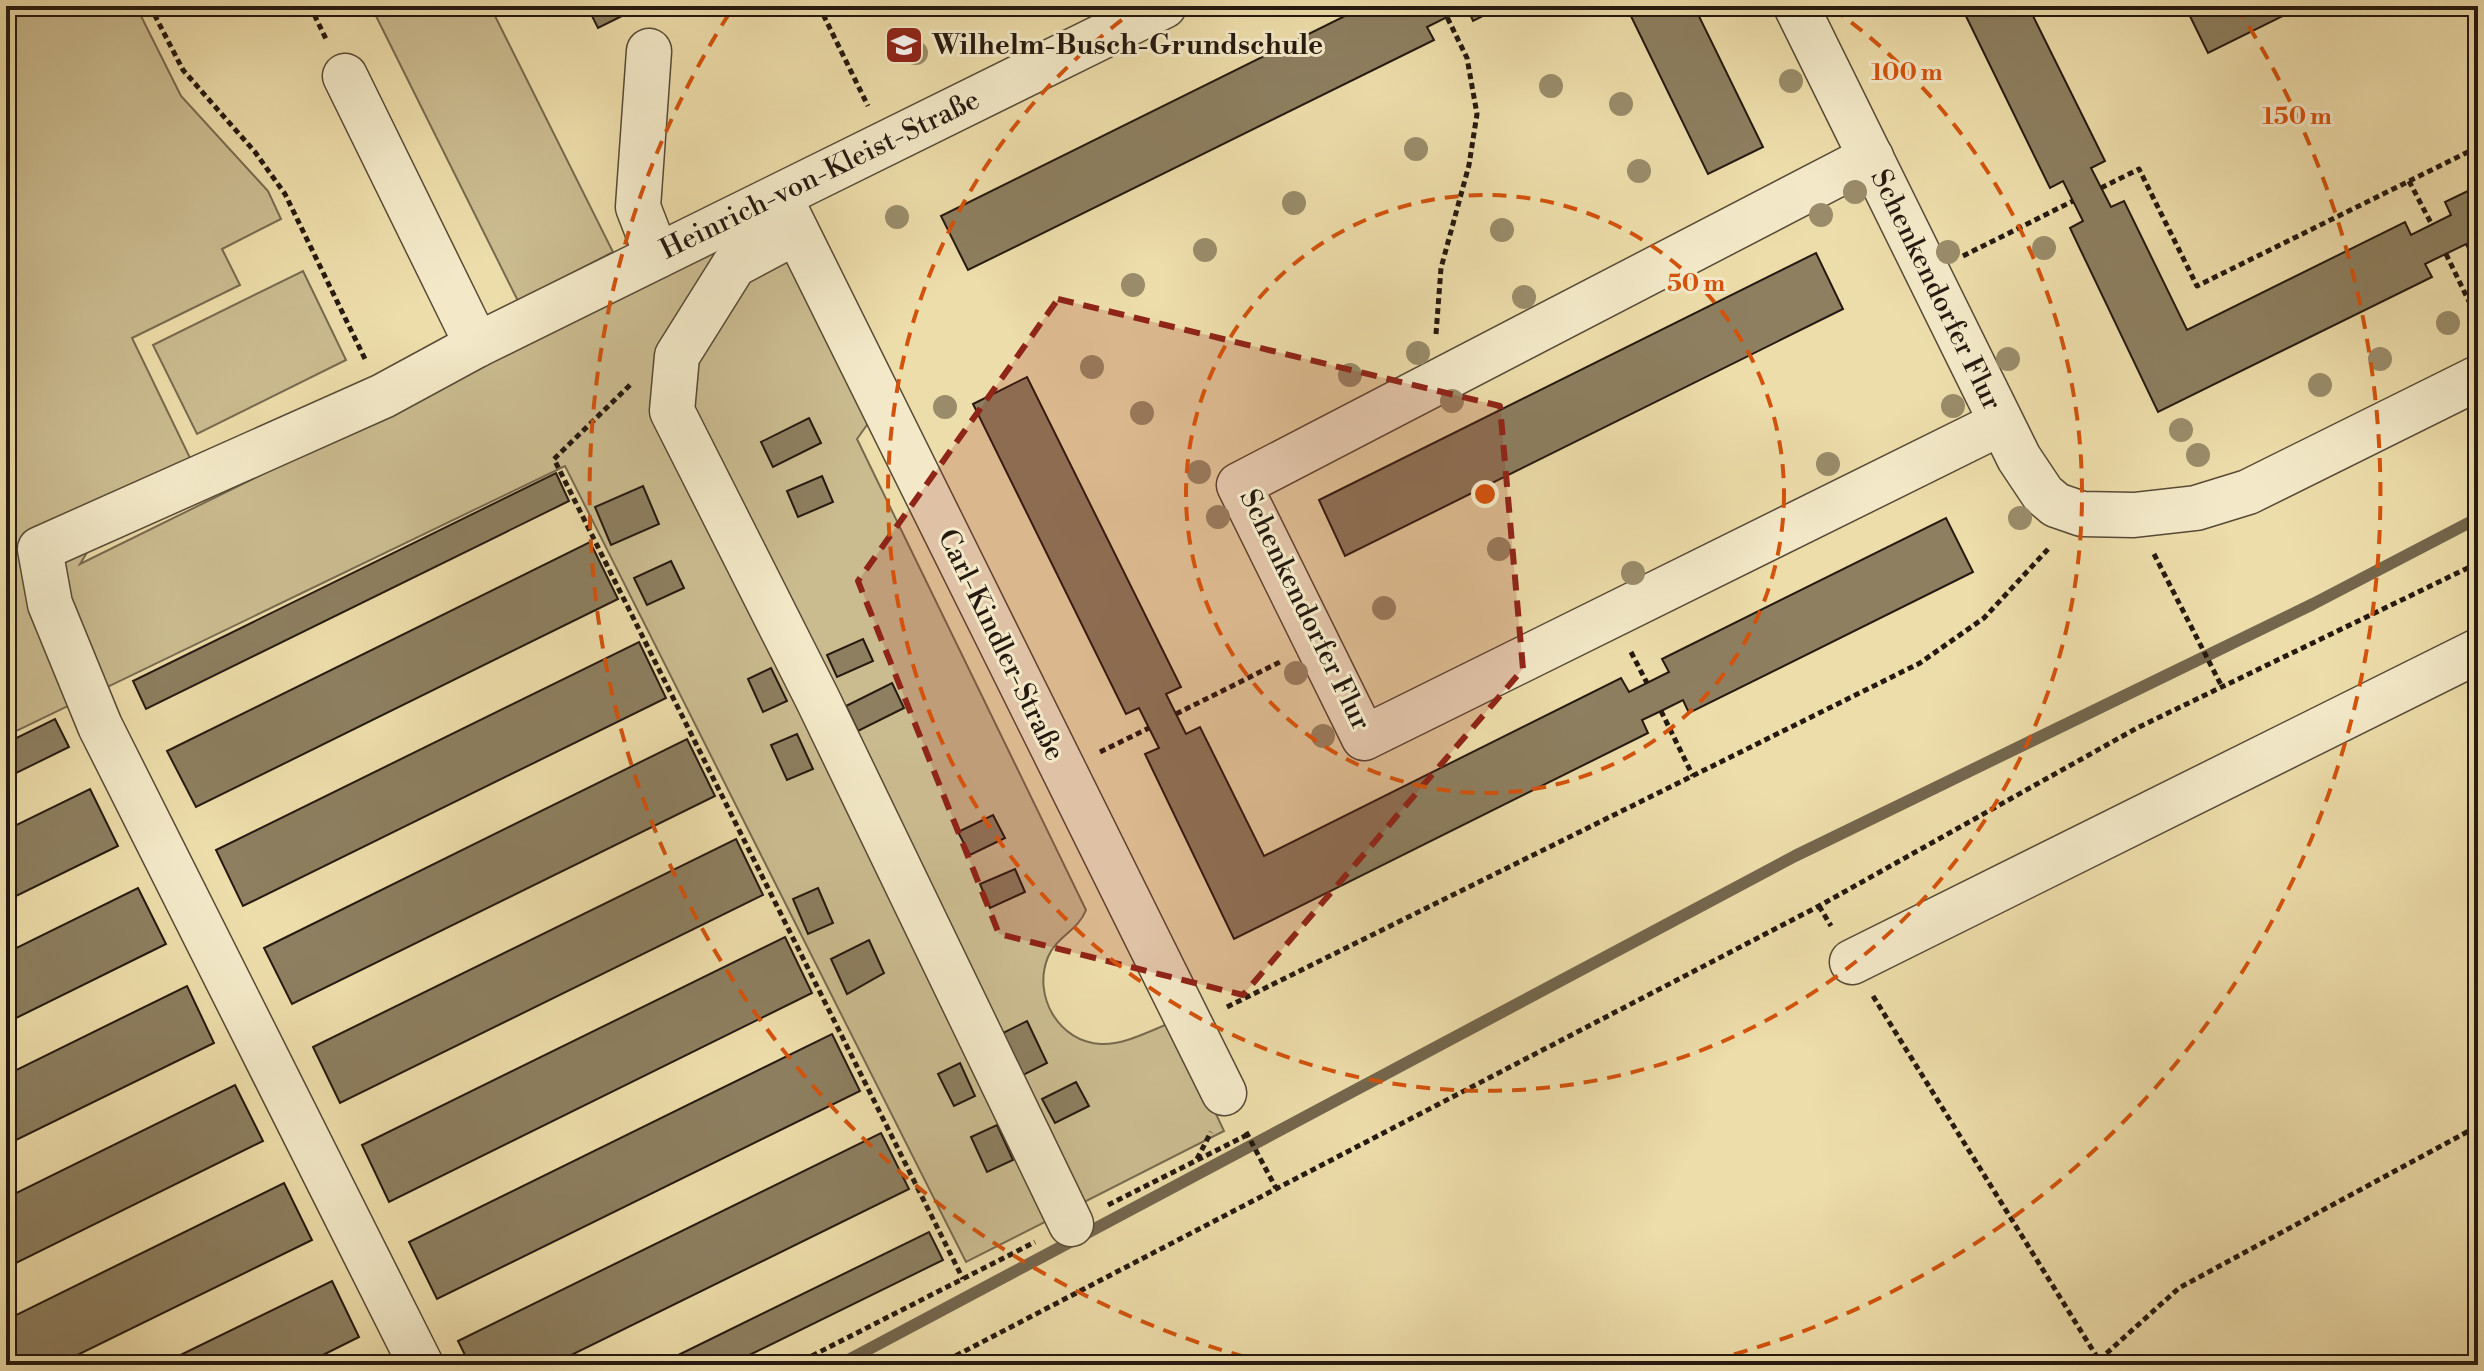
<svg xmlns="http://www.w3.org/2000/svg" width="2484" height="1371" font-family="'Libre Bodoni',serif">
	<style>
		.green { fill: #cbbc90; stroke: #786a50; stroke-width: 2 }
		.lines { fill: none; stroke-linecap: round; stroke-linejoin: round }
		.stream { stroke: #74664d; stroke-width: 12 }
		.building { fill: #8d7f60; stroke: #251910; stroke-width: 2 }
		.minor-casing { stroke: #574a36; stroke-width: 47 }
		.path { stroke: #251910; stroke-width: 5; stroke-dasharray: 6 4; stroke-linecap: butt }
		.minor { stroke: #f3e9c8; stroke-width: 44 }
		.tree { fill: #9a8c6a }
		.marked { fill: #8f2418; fill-opacity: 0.2; stroke: #8f2418; stroke-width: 6; stroke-dasharray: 16 10; stroke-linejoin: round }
		.ring { fill: none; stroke: #d4530c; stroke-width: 4; stroke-dasharray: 14 10 }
		.labels { text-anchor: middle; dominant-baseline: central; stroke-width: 6; stroke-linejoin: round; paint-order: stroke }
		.poi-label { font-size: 28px; font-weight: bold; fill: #251910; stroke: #f3e9c8; text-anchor: start }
		.street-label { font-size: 28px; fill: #251910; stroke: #f3e9c8 }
		.centre { fill: #d4530c; stroke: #f3e9c8; stroke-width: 4 }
		.ring-label { font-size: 24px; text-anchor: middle; font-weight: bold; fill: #d4530c; stroke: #f3e9c8; stroke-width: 6; stroke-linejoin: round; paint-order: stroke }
	</style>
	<rect width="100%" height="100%" fill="#edddaa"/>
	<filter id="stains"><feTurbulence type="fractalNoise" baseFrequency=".0025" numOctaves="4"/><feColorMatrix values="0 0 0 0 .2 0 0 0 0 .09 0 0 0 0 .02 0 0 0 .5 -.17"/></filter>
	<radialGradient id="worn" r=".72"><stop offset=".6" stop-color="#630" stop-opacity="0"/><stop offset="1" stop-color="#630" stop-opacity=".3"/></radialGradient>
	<g class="green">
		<path d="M 6,6 L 136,6 L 181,96 L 268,191 L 281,219 L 222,249 L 240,285 L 132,338 L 192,462 L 119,500 L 80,564 L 732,243 L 755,244 L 800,268 L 874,415 L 857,439 L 1086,910 C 1078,931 1057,936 1048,957 C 1032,996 1059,1042 1101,1044 C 1125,1045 1151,1030 1173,1022 L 1224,1131 L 966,1262 L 565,466 L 6,736 Z"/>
		<path d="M 371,6 L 490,6 L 613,252 L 518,301 Z"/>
		<path d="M 303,271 L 346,360 L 197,434 L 153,345 Z"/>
	</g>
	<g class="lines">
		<path class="stream" d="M 839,1365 L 1795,856 L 2313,604 L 2478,518"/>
	</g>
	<g class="building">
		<path d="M 587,6 L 642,6 L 598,28 Z"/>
		<path d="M 1365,6 L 1503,6 L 1473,21 L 1467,7 L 1427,27 L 1434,40 L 968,270 L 941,216 Z"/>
		<path d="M 1626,6 L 1694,6 L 1763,147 L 1708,174 Z"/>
		<path d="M 1961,6 L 2028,6 L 2105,161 L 2091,168 L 2111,207 L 2124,201 L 2187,330 L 2405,222 L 2411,235 L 2451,215 L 2445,202 L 2478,186 L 2478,254 L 2472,257 L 2466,244 L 2425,264 L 2432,277 L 2158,412 L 2070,228 L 2083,221 L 2063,181 L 2050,188 Z"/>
		<path d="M 2185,6 L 2303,6 L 2208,53 Z"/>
		<path d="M 1816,253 L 1843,309 L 1345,556 L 1319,500 Z"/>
		<path d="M 1027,377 L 1181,687 L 1166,694 L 1186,734 L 1200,727 L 1264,856 L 1621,678 L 1629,692 L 1669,672 L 1662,659 L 1946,518 L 1973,572 L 1689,713 L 1683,700 L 1661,711 L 1642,720 L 1648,733 L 1234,939 L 1145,754 L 1159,748 L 1139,708 L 1126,714 L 973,404 Z"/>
		<path d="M 809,418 L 821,443 L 773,467 L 761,442 Z"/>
		<path d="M 556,473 L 569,501 L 146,709 L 133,681 Z"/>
		<path d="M 822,476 L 833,502 L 798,517 L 787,491 Z"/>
		<path d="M 643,486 L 659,524 L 611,545 L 595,507 Z"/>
		<path d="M 590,542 L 618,599 L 196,807 L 167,751 Z"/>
		<path d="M 671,561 L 684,588 L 647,605 L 634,578 Z"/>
		<path d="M 863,639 L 873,661 L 837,677 L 827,655 Z"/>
		<path d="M 639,642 L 666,698 L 243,906 L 216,850 Z"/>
		<path d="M 771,668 L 787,701 L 763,712 L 748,679 Z"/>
		<path d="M 892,683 L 904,708 L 858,731 L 846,706 Z"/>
		<path d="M 55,719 L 69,747 L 6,778 L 6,743 Z"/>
		<path d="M 797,734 L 813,769 L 787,780 L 771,745 Z"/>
		<path d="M 687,739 L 715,796 L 292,1004 L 264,948 Z"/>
		<path d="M 90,789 L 118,846 L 6,901 L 6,830 Z"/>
		<path d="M 993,815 L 1005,838 L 970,855 L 958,832 Z"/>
		<path d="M 736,839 L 763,895 L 340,1103 L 313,1047 Z"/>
		<path d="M 1015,869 L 1025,892 L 990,908 L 980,884 Z"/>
		<path d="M 138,888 L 166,944 L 6,1023 L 6,953 Z"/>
		<path d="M 818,888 L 833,923 L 808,934 L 793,899 Z"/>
		<path d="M 785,937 L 812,993 L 389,1202 L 362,1145 Z"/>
		<path d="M 869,940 L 884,973 L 847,994 L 831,959 Z"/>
		<path d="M 187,986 L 214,1043 L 6,1145 L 6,1075 Z"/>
		<path d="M 1027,1021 L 1047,1063 L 1011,1081 L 991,1039 Z"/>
		<path d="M 832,1034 L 860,1091 L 437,1299 L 409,1242 Z"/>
		<path d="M 960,1063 L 975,1096 L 954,1106 L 938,1074 Z"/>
		<path d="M 1076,1082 L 1089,1106 L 1055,1123 L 1042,1099 Z"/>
		<path d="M 235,1085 L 263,1141 L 6,1268 L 6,1198 Z"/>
		<path d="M 997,1125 L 1013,1160 L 987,1172 L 971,1137 Z"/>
		<path d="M 881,1133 L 909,1189 L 551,1365 L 470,1365 L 458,1341 Z"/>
		<path d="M 284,1183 L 312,1240 L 57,1365 L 6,1365 L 6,1320 Z"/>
		<path d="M 929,1232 L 943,1260 L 729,1365 L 658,1365 Z"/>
		<path d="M 332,1281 L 359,1337 L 303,1365 L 160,1365 Z"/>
	</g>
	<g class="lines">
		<g class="minor-casing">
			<g id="minor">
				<path d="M 1796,6 L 2019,458 L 2043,494 L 2056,505 L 2082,514 L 2134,515 L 2196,508 L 2248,492 L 2478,378"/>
				<path d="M 649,51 L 638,207 L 657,256"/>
				<path d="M 345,76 L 477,345"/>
				<path d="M 1871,157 L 1239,485 L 1364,738 L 2001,423"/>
				<path d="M 784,206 L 1224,1093"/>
				<path d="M 796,232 L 734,265 L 677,356 L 672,411 L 817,698 L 1071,1224"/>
				<path d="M 1852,962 L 2478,651"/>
				<path d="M 421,1365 L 100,726 L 50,604 L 40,549 L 383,396 L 477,345 L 1164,6"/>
			</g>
		</g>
		<g class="path">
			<path d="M 150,6 L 183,70 L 255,152 L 285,194 L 365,359"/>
			<path d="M 310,6 L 327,41"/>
			<path d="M 819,6 L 868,106"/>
			<path d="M 2409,181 L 2432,225"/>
			<path d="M 2101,188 L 2139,169 L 2197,286 L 2478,147"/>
			<path d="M 2446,254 L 2478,320"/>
			<path d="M 1963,256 L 2073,201"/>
			<path d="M 1436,334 L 1441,268 L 1469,165 L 1477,114 L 1467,58 L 1447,17"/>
			<path d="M 630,385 L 554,459 L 963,1279"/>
			<path d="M 2154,554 L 2221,685"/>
			<path d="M 1631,652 L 1647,683"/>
			<path d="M 1661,711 L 1693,776"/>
			<path d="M 1176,714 L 1282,661"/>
			<path d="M 1100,752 L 1149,728"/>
			<path d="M 1819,906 L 1831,926"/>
			<path d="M 1873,996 L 2102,1365"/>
			<path d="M 1227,1007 L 1920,663 L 1984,618 L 2050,547"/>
			<path d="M 1246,1132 L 1276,1188"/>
			<path d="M 1197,1159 L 1211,1132"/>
			<path d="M 1108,1205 L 1247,1135"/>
			<path d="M 2099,1360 L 2179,1288 L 2478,1126"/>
			<path d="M 794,1365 L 1035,1242"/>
			<path d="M 938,1365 L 1819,906 L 2137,728 L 2478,563"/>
		</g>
		<use href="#minor" class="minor"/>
	</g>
	<g class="tree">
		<circle cx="916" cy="53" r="12"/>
		<circle cx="1791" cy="81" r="12"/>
		<circle cx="1551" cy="86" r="12"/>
		<circle cx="1621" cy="104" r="12"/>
		<circle cx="1416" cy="149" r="12"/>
		<circle cx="1639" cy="171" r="12"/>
		<circle cx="1855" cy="192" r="12"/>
		<circle cx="1294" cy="203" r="12"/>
		<circle cx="1821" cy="215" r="12"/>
		<circle cx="897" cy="217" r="12"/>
		<circle cx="1502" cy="230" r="12"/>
		<circle cx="2044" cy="248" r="12"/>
		<circle cx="1205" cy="250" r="12"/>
		<circle cx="1948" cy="252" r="12"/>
		<circle cx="1133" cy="285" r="12"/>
		<circle cx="1524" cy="297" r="12"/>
		<circle cx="2448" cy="323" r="12"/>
		<circle cx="1418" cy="353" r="12"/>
		<circle cx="2008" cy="359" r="12"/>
		<circle cx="2380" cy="359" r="12"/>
		<circle cx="1092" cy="367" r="12"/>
		<circle cx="1350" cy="375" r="12"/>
		<circle cx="2320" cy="385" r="12"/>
		<circle cx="1452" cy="401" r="12"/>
		<circle cx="1953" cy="406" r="12"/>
		<circle cx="945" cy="407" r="12"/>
		<circle cx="1142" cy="413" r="12"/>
		<circle cx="2181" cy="430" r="12"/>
		<circle cx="2198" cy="455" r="12"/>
		<circle cx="1828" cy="464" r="12"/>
		<circle cx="1199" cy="472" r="12"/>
		<circle cx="1218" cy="517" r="12"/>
		<circle cx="2020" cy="518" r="12"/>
		<circle cx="1499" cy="549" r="12"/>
		<circle cx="1633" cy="573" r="12"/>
		<circle cx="1384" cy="608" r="12"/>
		<circle cx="1296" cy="673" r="12"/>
		<circle cx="1323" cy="736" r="12"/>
	</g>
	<path class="marked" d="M 1058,299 L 1500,406 L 1523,669 L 1243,995 L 999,934 L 858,581 Z"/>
	<g class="ring">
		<circle cx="1485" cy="494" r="299"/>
		<path d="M1832 8A597 597 0 1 1 1138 8"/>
		<path d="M1268 1363A896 896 0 0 1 734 6M2236 6A896 896 0 0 1 1702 1363"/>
	</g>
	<defs>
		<g id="school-square" transform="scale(2)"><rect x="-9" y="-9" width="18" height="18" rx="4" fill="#8f2418" stroke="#f3e9c8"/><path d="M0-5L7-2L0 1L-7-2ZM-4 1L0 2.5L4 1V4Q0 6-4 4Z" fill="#fff"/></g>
	</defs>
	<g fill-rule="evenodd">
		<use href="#school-square" x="904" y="45"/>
	</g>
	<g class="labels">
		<g class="poi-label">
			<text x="932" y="45">Wilhelm-Busch-Grundschule</text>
		</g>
		<g class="street-label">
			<text transform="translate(820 175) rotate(-26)">Heinrich-von-Kleist-Straße</text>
			<text transform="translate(1936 290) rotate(64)">Schenkendorfer Flur</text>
			<text transform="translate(1305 610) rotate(64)">Schenkendorfer Flur</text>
			<text transform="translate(1001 645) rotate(64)">Carl-Kindler-Straße</text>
		</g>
	</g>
	<circle cx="1485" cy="494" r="12" class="centre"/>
	<g class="ring-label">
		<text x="1907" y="80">100 m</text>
		<text x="2297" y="124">150 m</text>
		<text x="1696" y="291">50 m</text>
	</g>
	<rect width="2484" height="1371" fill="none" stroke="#edddaa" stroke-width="32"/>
	<rect x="8" y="8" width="2468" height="1355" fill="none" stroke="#251910" stroke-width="4"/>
	<rect x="16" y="16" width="2452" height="1339" fill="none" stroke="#251910" stroke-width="2"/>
	<rect width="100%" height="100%" filter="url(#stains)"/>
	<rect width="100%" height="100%" fill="url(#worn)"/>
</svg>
